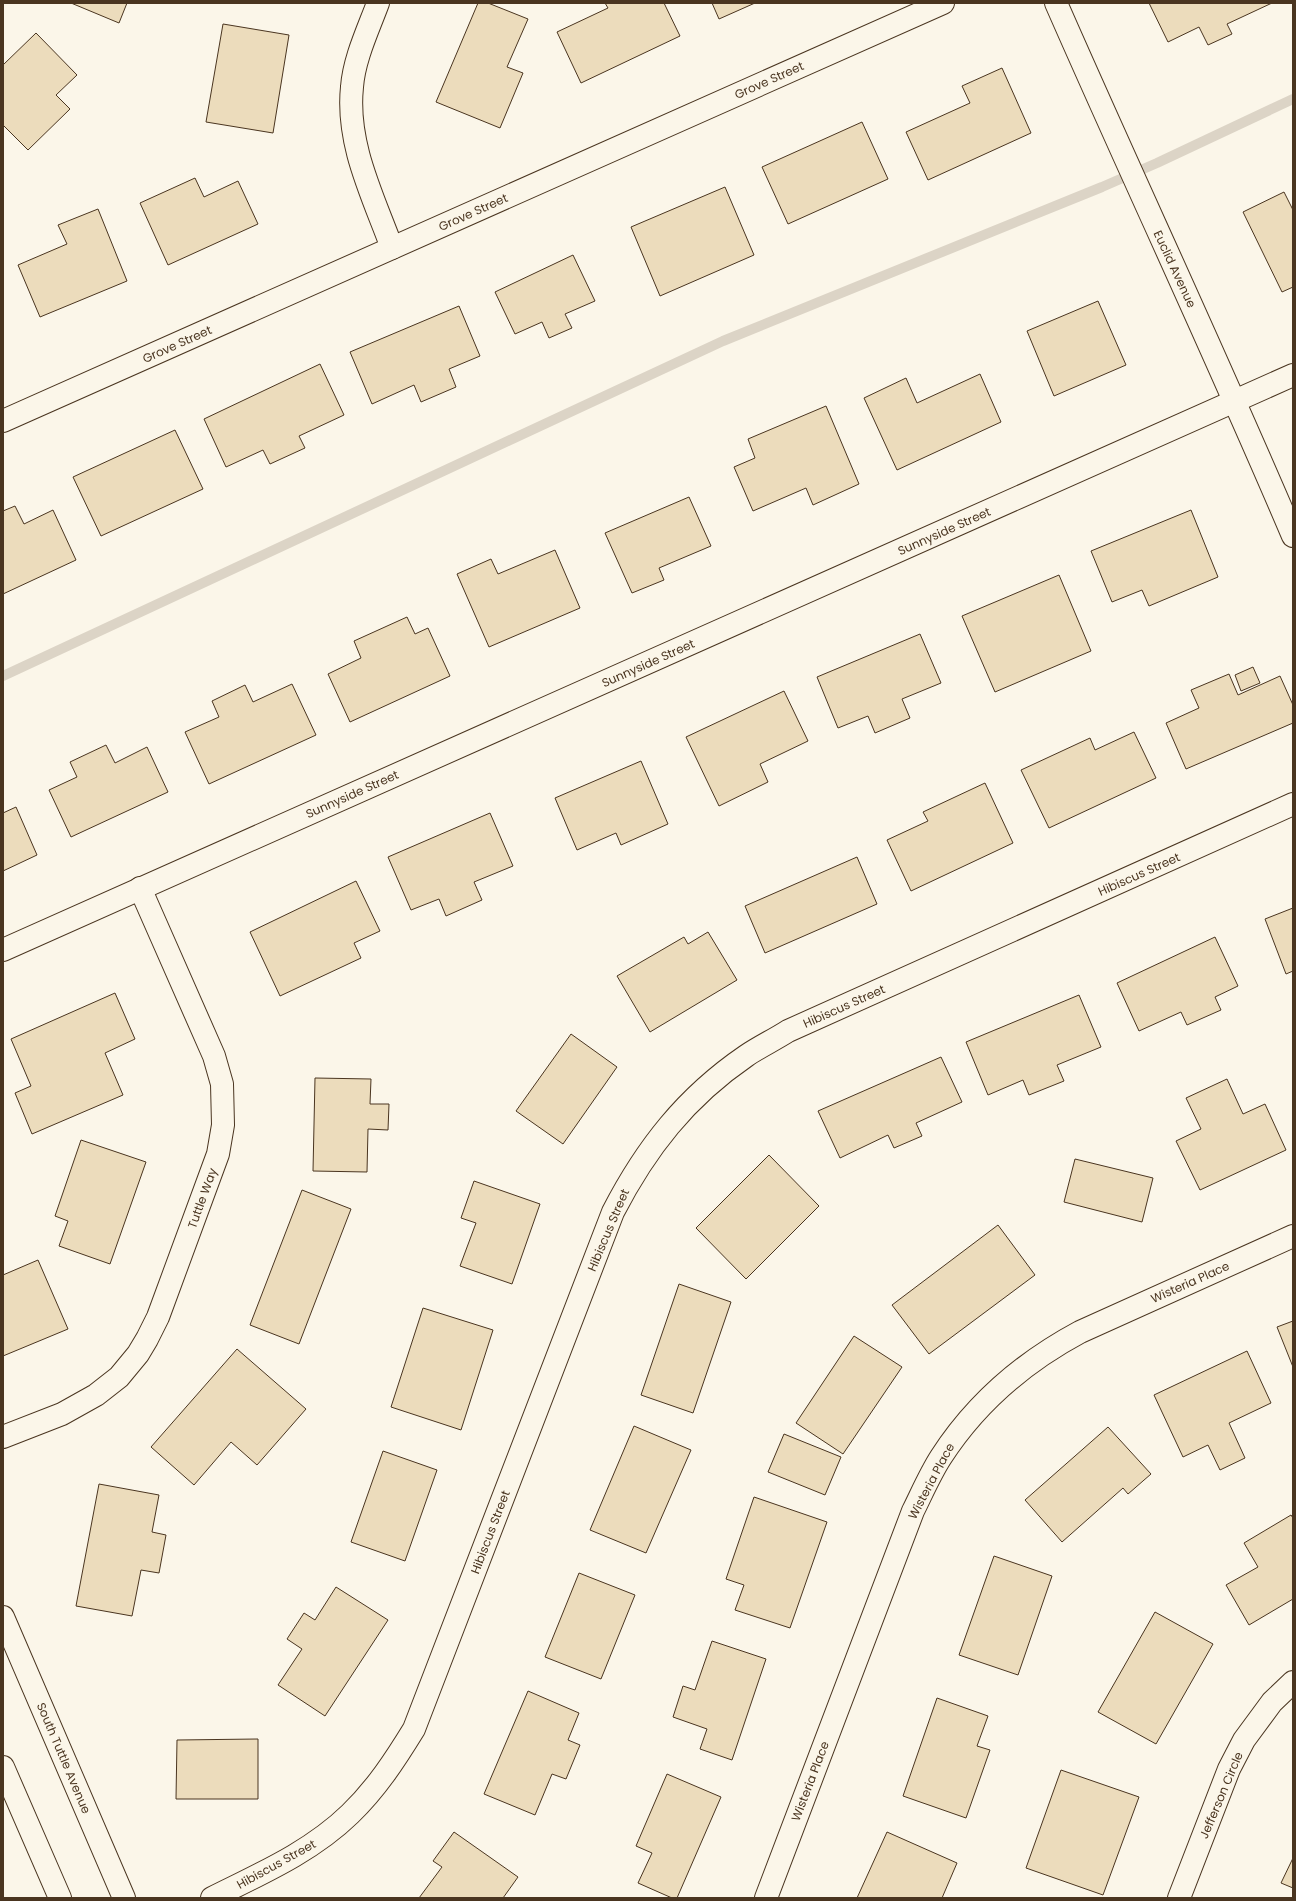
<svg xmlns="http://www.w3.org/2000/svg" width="1296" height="1901" font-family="Poppins,sans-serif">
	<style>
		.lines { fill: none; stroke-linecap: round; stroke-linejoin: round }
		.stream { stroke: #dcd4c6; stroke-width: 10 }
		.building { fill: #ecdcbc; stroke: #4a3520 }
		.minor-casing { stroke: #4a3520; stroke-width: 24 }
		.major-casing { stroke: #4a3520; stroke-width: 24 }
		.minor { stroke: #fbf6e9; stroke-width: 22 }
		.major { stroke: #fbf6e9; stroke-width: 22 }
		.labels { text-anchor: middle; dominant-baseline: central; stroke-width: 3; stroke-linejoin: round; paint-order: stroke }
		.street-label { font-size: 12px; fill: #4a3520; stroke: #fbf6e9 }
	</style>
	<rect width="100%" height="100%" fill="#fbf6e9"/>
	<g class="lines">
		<path class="stream" d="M 3,676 L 723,341 L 1102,187 L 1157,163 L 1293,99"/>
	</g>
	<g class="building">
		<path d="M 71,3 L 127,3 L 119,23 Z"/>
		<path d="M 478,3 L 488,3 L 528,19 L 507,67 L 523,73 L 500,128 L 436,102 Z"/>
		<path d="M 605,3 L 664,3 L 680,36 L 581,83 L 557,32 L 608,8 Z"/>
		<path d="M 712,3 L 755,3 L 719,19 Z"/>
		<path d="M 1149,3 L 1272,3 L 1227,24 L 1232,34 L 1208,45 L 1199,27 L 1168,42 Z"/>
		<path d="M 223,24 L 289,35 L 273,133 L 206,122 Z"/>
		<path d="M 36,33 L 77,75 L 56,95 L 70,109 L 28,150 L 3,125 L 3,65 Z"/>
		<path d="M 1002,68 L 1031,133 L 928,180 L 906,132 L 970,103 L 962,86 Z"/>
		<path d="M 862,122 L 888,179 L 788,224 L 762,167 Z"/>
		<path d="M 195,178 L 204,197 L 238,181 L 258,224 L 168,265 L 140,203 Z"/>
		<path d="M 725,187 L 754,255 L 660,296 L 631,227 Z"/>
		<path d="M 1284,192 L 1293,210 L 1293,287 L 1282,292 L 1243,212 Z"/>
		<path d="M 98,209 L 127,281 L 40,317 L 18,265 L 67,244 L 58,225 Z"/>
		<path d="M 573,255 L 595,301 L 565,314 L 572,328 L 549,338 L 542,322 L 515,334 L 495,292 Z"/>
		<path d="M 1098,301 L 1126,365 L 1054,396 L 1027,331 Z"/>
		<path d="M 459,306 L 480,356 L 449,369 L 456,387 L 421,402 L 414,385 L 372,404 L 350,352 Z"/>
		<path d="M 320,364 L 344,415 L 299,436 L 305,448 L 270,464 L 263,450 L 226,467 L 204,419 Z"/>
		<path d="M 980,374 L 1001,422 L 897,470 L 864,398 L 906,378 L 917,403 Z"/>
		<path d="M 826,406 L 859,484 L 813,505 L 806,488 L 753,511 L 734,467 L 755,458 L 748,439 Z"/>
		<path d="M 175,430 L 203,489 L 101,536 L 73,477 Z"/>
		<path d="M 689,497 L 711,546 L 659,568 L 664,580 L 632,593 L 605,533 Z"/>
		<path d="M 15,506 L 24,524 L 53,510 L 76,560 L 3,594 L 3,511 Z"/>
		<path d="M 1191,510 L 1218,577 L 1149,606 L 1142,590 L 1112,602 L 1091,551 Z"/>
		<path d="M 555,550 L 580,608 L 489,647 L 457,574 L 491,559 L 498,574 Z"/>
		<path d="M 1059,575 L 1091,651 L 995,692 L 962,616 Z"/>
		<path d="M 407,617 L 415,634 L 428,628 L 450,676 L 350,722 L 328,674 L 361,658 L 354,641 Z"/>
		<path d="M 920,634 L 941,683 L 902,699 L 910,718 L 875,733 L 868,716 L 838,728 L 817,677 Z"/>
		<path d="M 1253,667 L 1260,683 L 1241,691 L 1235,675 Z"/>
		<path d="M 1229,674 L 1238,695 L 1280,676 L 1293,705 L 1293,723 L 1186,769 L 1166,723 L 1199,708 L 1191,690 Z"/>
		<path d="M 292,684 L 316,735 L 209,784 L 185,732 L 219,717 L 212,701 L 245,685 L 253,702 Z"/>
		<path d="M 784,691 L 808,741 L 760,764 L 768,782 L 719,806 L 686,737 Z"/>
		<path d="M 1134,732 L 1156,778 L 1049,828 L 1021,770 L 1090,738 L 1095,750 Z"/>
		<path d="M 106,745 L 115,763 L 147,747 L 168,792 L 71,837 L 49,790 L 77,777 L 70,762 Z"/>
		<path d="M 641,761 L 668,824 L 621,845 L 616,833 L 577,850 L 555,798 Z"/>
		<path d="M 985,783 L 1013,843 L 911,891 L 887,840 L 928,821 L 923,812 Z"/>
		<path d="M 16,807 L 37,855 L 3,871 L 3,813 Z"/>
		<path d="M 490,813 L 513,866 L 474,882 L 482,900 L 446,916 L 439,899 L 411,910 L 388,857 Z"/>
		<path d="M 857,857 L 877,904 L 765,953 L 745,906 Z"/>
		<path d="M 356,881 L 380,931 L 354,943 L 361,958 L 280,996 L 250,932 Z"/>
		<path d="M 1293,908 L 1293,971 L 1286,974 L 1265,919 Z"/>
		<path d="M 708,932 L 737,980 L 650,1032 L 617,976 L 684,937 L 688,944 Z"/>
		<path d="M 1215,937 L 1238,986 L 1215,997 L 1221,1010 L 1187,1025 L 1181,1012 L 1139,1031 L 1117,983 Z"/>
		<path d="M 115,993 L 135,1039 L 105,1053 L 123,1095 L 32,1134 L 15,1093 L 31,1086 L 11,1039 Z"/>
		<path d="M 1079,995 L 1101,1047 L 1057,1065 L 1064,1081 L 1029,1095 L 1023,1080 L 988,1095 L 966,1042 Z"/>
		<path d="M 571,1034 L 617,1067 L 563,1144 L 516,1111 Z"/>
		<path d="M 941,1057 L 962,1102 L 916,1123 L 922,1136 L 894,1148 L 888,1135 L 840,1158 L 818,1111 Z"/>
		<path d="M 315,1078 L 371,1079 L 370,1104 L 389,1104 L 388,1130 L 368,1129 L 367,1172 L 313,1171 Z"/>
		<path d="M 1227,1079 L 1243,1114 L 1265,1104 L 1286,1150 L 1200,1190 L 1176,1141 L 1201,1129 L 1186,1098 Z"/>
		<path d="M 81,1140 L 146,1162 L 110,1264 L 59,1246 L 68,1221 L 55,1216 Z"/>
		<path d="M 769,1155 L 819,1206 L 746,1279 L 696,1228 Z"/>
		<path d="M 1075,1159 L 1153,1178 L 1142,1222 L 1064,1202 Z"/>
		<path d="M 474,1181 L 540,1204 L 512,1284 L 460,1266 L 476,1223 L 461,1218 Z"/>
		<path d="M 302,1190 L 351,1209 L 299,1344 L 250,1325 Z"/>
		<path d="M 998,1225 L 1035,1275 L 929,1354 L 892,1305 Z"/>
		<path d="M 38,1260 L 68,1329 L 3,1356 L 3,1275 Z"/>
		<path d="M 679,1284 L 731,1302 L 693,1413 L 641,1395 Z"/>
		<path d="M 423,1308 L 493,1330 L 461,1430 L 391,1407 Z"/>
		<path d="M 1293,1321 L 1293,1367 L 1277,1327 Z"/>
		<path d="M 854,1336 L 902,1367 L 843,1454 L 796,1423 Z"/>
		<path d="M 237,1349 L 306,1409 L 257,1465 L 231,1442 L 194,1485 L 151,1447 Z"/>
		<path d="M 1247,1351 L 1271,1403 L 1229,1423 L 1245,1458 L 1220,1470 L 1208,1445 L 1183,1457 L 1154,1395 Z"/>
		<path d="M 634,1426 L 691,1450 L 646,1553 L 590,1530 Z"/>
		<path d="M 1108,1427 L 1151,1474 L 1128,1494 L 1123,1488 L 1062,1542 L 1025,1500 Z"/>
		<path d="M 784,1434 L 841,1457 L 825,1495 L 768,1472 Z"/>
		<path d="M 383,1451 L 437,1470 L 405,1561 L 351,1542 Z"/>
		<path d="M 99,1484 L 159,1495 L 152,1532 L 166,1535 L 159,1573 L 141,1570 L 132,1616 L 76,1606 Z"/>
		<path d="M 754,1497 L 827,1522 L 790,1628 L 735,1610 L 744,1585 L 726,1579 Z"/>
		<path d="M 1291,1515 L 1293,1518 L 1293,1599 L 1249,1625 L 1226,1585 L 1258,1567 L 1244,1543 Z"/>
		<path d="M 994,1556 L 1052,1576 L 1018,1675 L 959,1655 Z"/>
		<path d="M 579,1573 L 635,1595 L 601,1679 L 545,1657 Z"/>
		<path d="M 336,1587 L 388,1620 L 325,1716 L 278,1685 L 302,1649 L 287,1639 L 304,1613 L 315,1620 Z"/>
		<path d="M 1155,1612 L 1213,1644 L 1156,1744 L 1098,1712 Z"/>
		<path d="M 712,1641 L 766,1659 L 732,1760 L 700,1749 L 707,1729 L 673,1717 L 683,1686 L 695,1690 Z"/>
		<path d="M 528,1691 L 579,1713 L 568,1740 L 580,1745 L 566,1779 L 552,1774 L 535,1815 L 484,1794 Z"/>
		<path d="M 937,1698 L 988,1716 L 977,1746 L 990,1750 L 966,1818 L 903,1796 Z"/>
		<path d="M 258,1739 L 258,1799 L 176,1799 L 177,1740 Z"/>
		<path d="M 1061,1770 L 1139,1797 L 1103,1895 L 1026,1868 Z"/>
		<path d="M 667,1774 L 721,1797 L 677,1898 L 672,1898 L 638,1883 L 652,1853 L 636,1846 Z"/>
		<path d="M 454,1832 L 518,1877 L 503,1898 L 419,1898 L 442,1867 L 433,1861 Z"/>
		<path d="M 887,1832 L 957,1863 L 942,1898 L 857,1898 Z"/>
		<path d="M 1293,1858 L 1293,1888 L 1281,1883 Z"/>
	</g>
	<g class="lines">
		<g class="minor-casing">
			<g id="minor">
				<path d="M 378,3 C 368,30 354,59 352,87 C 346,144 373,196 392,248"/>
				<path d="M 1056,3 C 1134,181 1217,357 1293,536"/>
				<path d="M 3,421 L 943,3"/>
				<path d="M 3,950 L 1293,375"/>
				<path d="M 3,1437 L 62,1414 L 96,1395 L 119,1377 L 138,1354 L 147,1339 L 158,1317 L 218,1154 L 223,1125 L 222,1084 L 214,1056 L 140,888"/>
				<path d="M 212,1898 C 260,1874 311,1852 350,1814 C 376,1789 395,1760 414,1729 L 613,1212 C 646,1148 686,1097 746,1056 C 759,1047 774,1040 788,1031 L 1293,804"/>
				<path d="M 766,1898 L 913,1511 C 922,1493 930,1474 941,1457 C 976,1403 1024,1362 1080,1332 L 1293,1236"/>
				<path d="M 1179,1898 L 1229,1769 L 1244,1740 L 1272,1702 L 1293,1682"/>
			</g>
		</g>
		<g class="major-casing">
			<g id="major">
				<path d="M 3,1617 L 124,1898"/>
				<path d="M 3,1767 L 60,1898"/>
			</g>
		</g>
		<use href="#minor" class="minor"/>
		<use href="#major" class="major"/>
	</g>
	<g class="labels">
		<g class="street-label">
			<text transform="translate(769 80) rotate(-24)">Grove Street</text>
			<text transform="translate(473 212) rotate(-24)">Grove Street</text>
			<text transform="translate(1175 269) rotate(65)">Euclid Avenue</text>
			<text transform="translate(177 344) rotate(-24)">Grove Street</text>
			<text transform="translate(944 531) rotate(-24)">Sunnyside Street</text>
			<text transform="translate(648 663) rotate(-24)">Sunnyside Street</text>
			<text transform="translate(352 794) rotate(-24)">Sunnyside Street</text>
			<text transform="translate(1139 874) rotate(-24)">Hibiscus Street</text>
			<text transform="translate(844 1006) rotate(-24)">Hibiscus Street</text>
			<text transform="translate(202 1198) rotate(-70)">Tuttle Way</text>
			<text transform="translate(608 1230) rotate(-67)">Hibiscus Street</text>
			<text transform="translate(1190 1282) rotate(-24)">Wisteria Place</text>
			<text transform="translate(931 1481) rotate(-62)">Wisteria Place</text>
			<text transform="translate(490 1532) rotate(-69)">Hibiscus Street</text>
			<text transform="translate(64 1758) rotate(67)">South Tuttle Avenue</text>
			<text transform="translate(810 1781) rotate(-69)">Wisteria Place</text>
			<text transform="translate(1221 1795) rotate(-67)">Jefferson Circle</text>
			<text transform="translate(276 1864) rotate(-29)">Hibiscus Street</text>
		</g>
	</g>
	<rect width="1296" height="1901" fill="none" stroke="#4a3520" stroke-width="8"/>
</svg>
